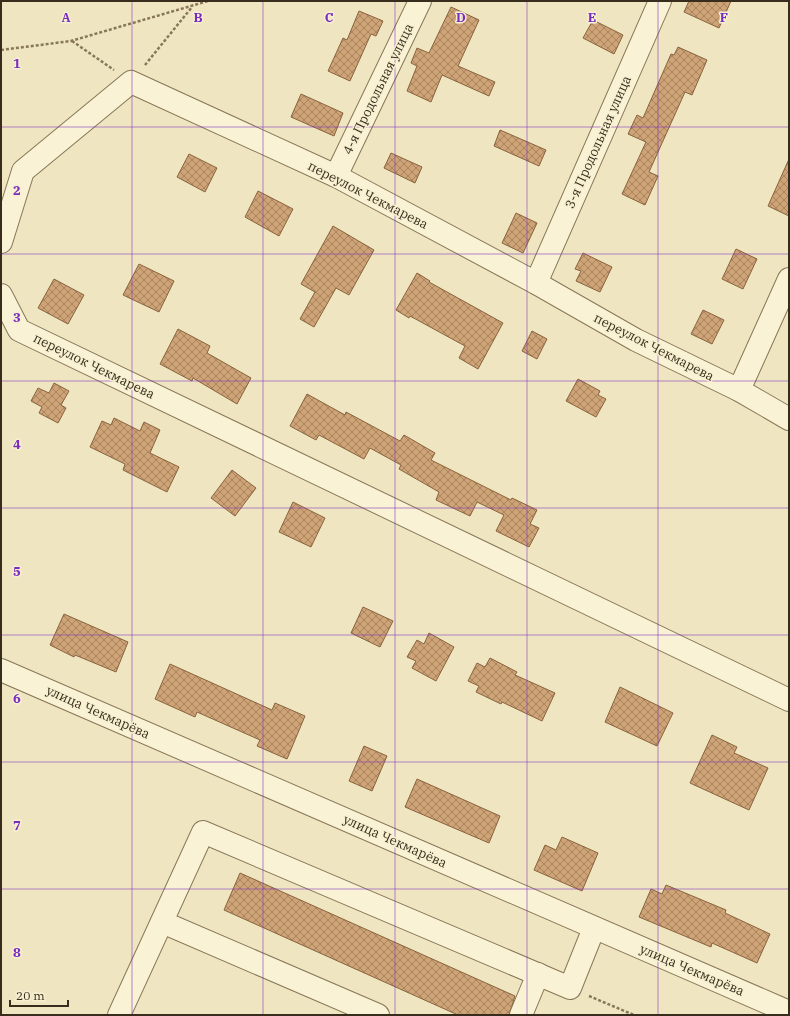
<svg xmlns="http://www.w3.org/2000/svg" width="790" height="1016" font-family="'IBM Plex Serif',serif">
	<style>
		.building { fill: url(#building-cross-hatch); stroke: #88633d }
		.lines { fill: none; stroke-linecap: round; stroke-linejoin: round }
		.minor-casing { stroke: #887758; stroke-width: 24 }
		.path { stroke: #887758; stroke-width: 2.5; stroke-dasharray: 3 2; stroke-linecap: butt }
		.minor { stroke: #f9f2d4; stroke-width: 22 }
		.grid { fill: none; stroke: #7b2cbf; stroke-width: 1; stroke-opacity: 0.55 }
		.labels { text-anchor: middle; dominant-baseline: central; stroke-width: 3; stroke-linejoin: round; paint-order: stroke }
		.street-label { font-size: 13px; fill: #382d1d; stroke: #f6efd0 }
		.grid-label { font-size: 13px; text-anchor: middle; font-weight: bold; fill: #7b2cbf; stroke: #f6efd0; stroke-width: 3; stroke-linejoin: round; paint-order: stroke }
	</style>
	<defs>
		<pattern id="building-cross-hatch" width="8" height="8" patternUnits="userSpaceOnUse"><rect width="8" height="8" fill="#cea376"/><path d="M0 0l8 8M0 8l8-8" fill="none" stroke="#a88560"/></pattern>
	</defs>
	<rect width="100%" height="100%" fill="#efe6c1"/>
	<g class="building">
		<path d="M 689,1 L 731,1 L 719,28 L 684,12 Z"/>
		<path d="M 451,7 L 479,20 L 458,66 L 495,82 L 489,96 L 442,75 L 431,102 L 407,91 L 417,66 L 411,63 L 417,48 L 429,53 Z"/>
		<path d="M 359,11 L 383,21 L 376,36 L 371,34 L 350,81 L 328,71 L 343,38 L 347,40 Z"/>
		<path d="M 593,20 L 623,35 L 614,54 L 583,38 Z"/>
		<path d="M 678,47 L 707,60 L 692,95 L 685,92 L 649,172 L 658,176 L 645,205 L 622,194 L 646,142 L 628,134 L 637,115 L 643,118 L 671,54 L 674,55 Z"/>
		<path d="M 301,94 L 343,113 L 334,136 L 291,117 Z"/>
		<path d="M 500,130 L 546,150 L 539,166 L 494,146 Z"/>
		<path d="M 391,153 L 422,167 L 415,183 L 384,168 Z"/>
		<path d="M 189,154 L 217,168 L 205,192 L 177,177 Z"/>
		<path d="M 789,159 L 789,216 L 768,206 Z"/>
		<path d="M 258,191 L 293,209 L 279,236 L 245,217 Z"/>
		<path d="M 516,213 L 537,223 L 523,253 L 502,243 Z"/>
		<path d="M 333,226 L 374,250 L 349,295 L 336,288 L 314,327 L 300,319 L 315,292 L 301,284 Z"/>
		<path d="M 736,249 L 757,259 L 743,289 L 722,279 Z"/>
		<path d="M 583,253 L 612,267 L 600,292 L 576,281 L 581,271 L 575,269 Z"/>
		<path d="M 139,264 L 174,281 L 159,312 L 123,295 Z"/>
		<path d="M 417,273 L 430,281 L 429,282 L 503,323 L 478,369 L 459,358 L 465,346 L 410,316 L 409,318 L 396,310 Z"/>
		<path d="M 54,279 L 84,295 L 68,324 L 38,308 Z"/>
		<path d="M 703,310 L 724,320 L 712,344 L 691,334 Z"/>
		<path d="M 178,329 L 210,346 L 207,353 L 251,378 L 237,404 L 193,378 L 192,381 L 160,364 Z"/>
		<path d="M 532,331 L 547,339 L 537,359 L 522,351 Z"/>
		<path d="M 578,379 L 600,391 L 598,395 L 606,399 L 596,417 L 566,401 Z"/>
		<path d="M 54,383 L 69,391 L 61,405 L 66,408 L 58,423 L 39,413 L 42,407 L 31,401 L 38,388 L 49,393 Z"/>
		<path d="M 307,394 L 345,415 L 346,412 L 400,441 L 404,435 L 435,453 L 431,460 L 511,500 L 512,498 L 537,510 L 530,524 L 539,528 L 529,547 L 496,531 L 504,515 L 477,502 L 470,516 L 436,500 L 439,492 L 399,469 L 401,465 L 370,448 L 364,459 L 319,435 L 316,440 L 290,426 Z"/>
		<path d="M 114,418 L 140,431 L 144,422 L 160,430 L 150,453 L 179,467 L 167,492 L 123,470 L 125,464 L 90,447 L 102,421 L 111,425 Z"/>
		<path d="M 232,470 L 256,488 L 235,516 L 211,498 Z"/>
		<path d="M 293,502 L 325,518 L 311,547 L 279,532 Z"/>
		<path d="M 363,607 L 393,621 L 380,647 L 351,633 Z"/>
		<path d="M 64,614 L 128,642 L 116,672 L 75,655 L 74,657 L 50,645 Z"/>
		<path d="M 429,633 L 454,647 L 436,681 L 412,668 L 416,661 L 407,657 L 417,640 L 424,644 Z"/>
		<path d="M 490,658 L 517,672 L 515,675 L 555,693 L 542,721 L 502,702 L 501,704 L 476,692 L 479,686 L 468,681 L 477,663 L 485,667 Z"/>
		<path d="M 170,664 L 272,710 L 275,703 L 305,716 L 287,759 L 257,746 L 260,740 L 197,712 L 195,717 L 155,699 Z"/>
		<path d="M 620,687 L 673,713 L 657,746 L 605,722 Z"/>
		<path d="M 712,735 L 737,747 L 734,753 L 768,768 L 749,810 L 690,783 Z"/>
		<path d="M 364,746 L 387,756 L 372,791 L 349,781 Z"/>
		<path d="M 417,779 L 500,816 L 489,843 L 405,807 Z"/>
		<path d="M 562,837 L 598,853 L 582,891 L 534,870 L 545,845 L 556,850 Z"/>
		<path d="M 240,873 L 515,996 L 509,1015 L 458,1015 L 224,910 Z"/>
		<path d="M 666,885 L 726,910 L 725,913 L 770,934 L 757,963 L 712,943 L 711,947 L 639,917 L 651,889 L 662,894 Z"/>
	</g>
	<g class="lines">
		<g class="minor-casing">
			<g id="minor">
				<path d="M 336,176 L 420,1"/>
				<path d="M 1,242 L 23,171 L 131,82 L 336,176 L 536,283 L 636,340 L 739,390 L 789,419"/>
				<path d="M 536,283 L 660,1"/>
				<path d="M 1,295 L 19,330 L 789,700"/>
				<path d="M 739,390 L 789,279"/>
				<path d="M 1,670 L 789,1012"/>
				<path d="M 162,922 L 378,1015"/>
				<path d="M 119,1015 L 203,832 L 570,988 L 594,928"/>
				<path d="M 521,1015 L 538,974"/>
			</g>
		</g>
		<g class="path">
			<path d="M 72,41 L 114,70"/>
			<path d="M 1,50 L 71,41 L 208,1"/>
			<path d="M 145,65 L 192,7"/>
			<path d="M 589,996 L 634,1015"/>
		</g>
		<use href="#minor" class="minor"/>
	</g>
	<path class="grid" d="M 132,1 L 132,1015M 263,1 L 263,1015M 395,1 L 395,1015M 527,1 L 527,1015M 658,1 L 658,1015M 1,127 L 789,127M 1,254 L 789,254M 1,381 L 789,381M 1,508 L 789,508M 1,635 L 789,635M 1,762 L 789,762M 1,889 L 789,889"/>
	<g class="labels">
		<g class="street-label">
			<text transform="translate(378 89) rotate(-64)">4-я Продольная улица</text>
			<text transform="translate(598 142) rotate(-66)">3-я Продольная улица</text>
			<text transform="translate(368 195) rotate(27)">переулок Чекмарева</text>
			<text transform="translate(654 347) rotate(27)">переулок Чекмарева</text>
			<text transform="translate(94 366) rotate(26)">переулок Чекмарева</text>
			<text transform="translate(98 712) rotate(24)">улица Чекмарёва</text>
			<text transform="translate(395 841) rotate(24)">улица Чекмарёва</text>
			<text transform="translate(692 970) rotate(23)">улица Чекмарёва</text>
		</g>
	</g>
	<g class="grid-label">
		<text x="66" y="22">A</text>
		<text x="198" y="22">B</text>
		<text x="329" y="22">C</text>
		<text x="461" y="22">D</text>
		<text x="592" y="22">E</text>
		<text x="724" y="22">F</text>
		<text x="17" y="68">1</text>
		<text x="17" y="195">2</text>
		<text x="17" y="322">3</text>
		<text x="17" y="449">4</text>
		<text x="17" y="576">5</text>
		<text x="17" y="703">6</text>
		<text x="17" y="830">7</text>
		<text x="17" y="957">8</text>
	</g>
	<rect width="790" height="1016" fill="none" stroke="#382d1d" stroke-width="4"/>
	<path d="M10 1000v6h58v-6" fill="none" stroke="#382d1d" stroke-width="2"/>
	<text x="16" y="1000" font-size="12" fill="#382d1d" stroke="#f6efd0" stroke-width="3" paint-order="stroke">20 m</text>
</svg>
